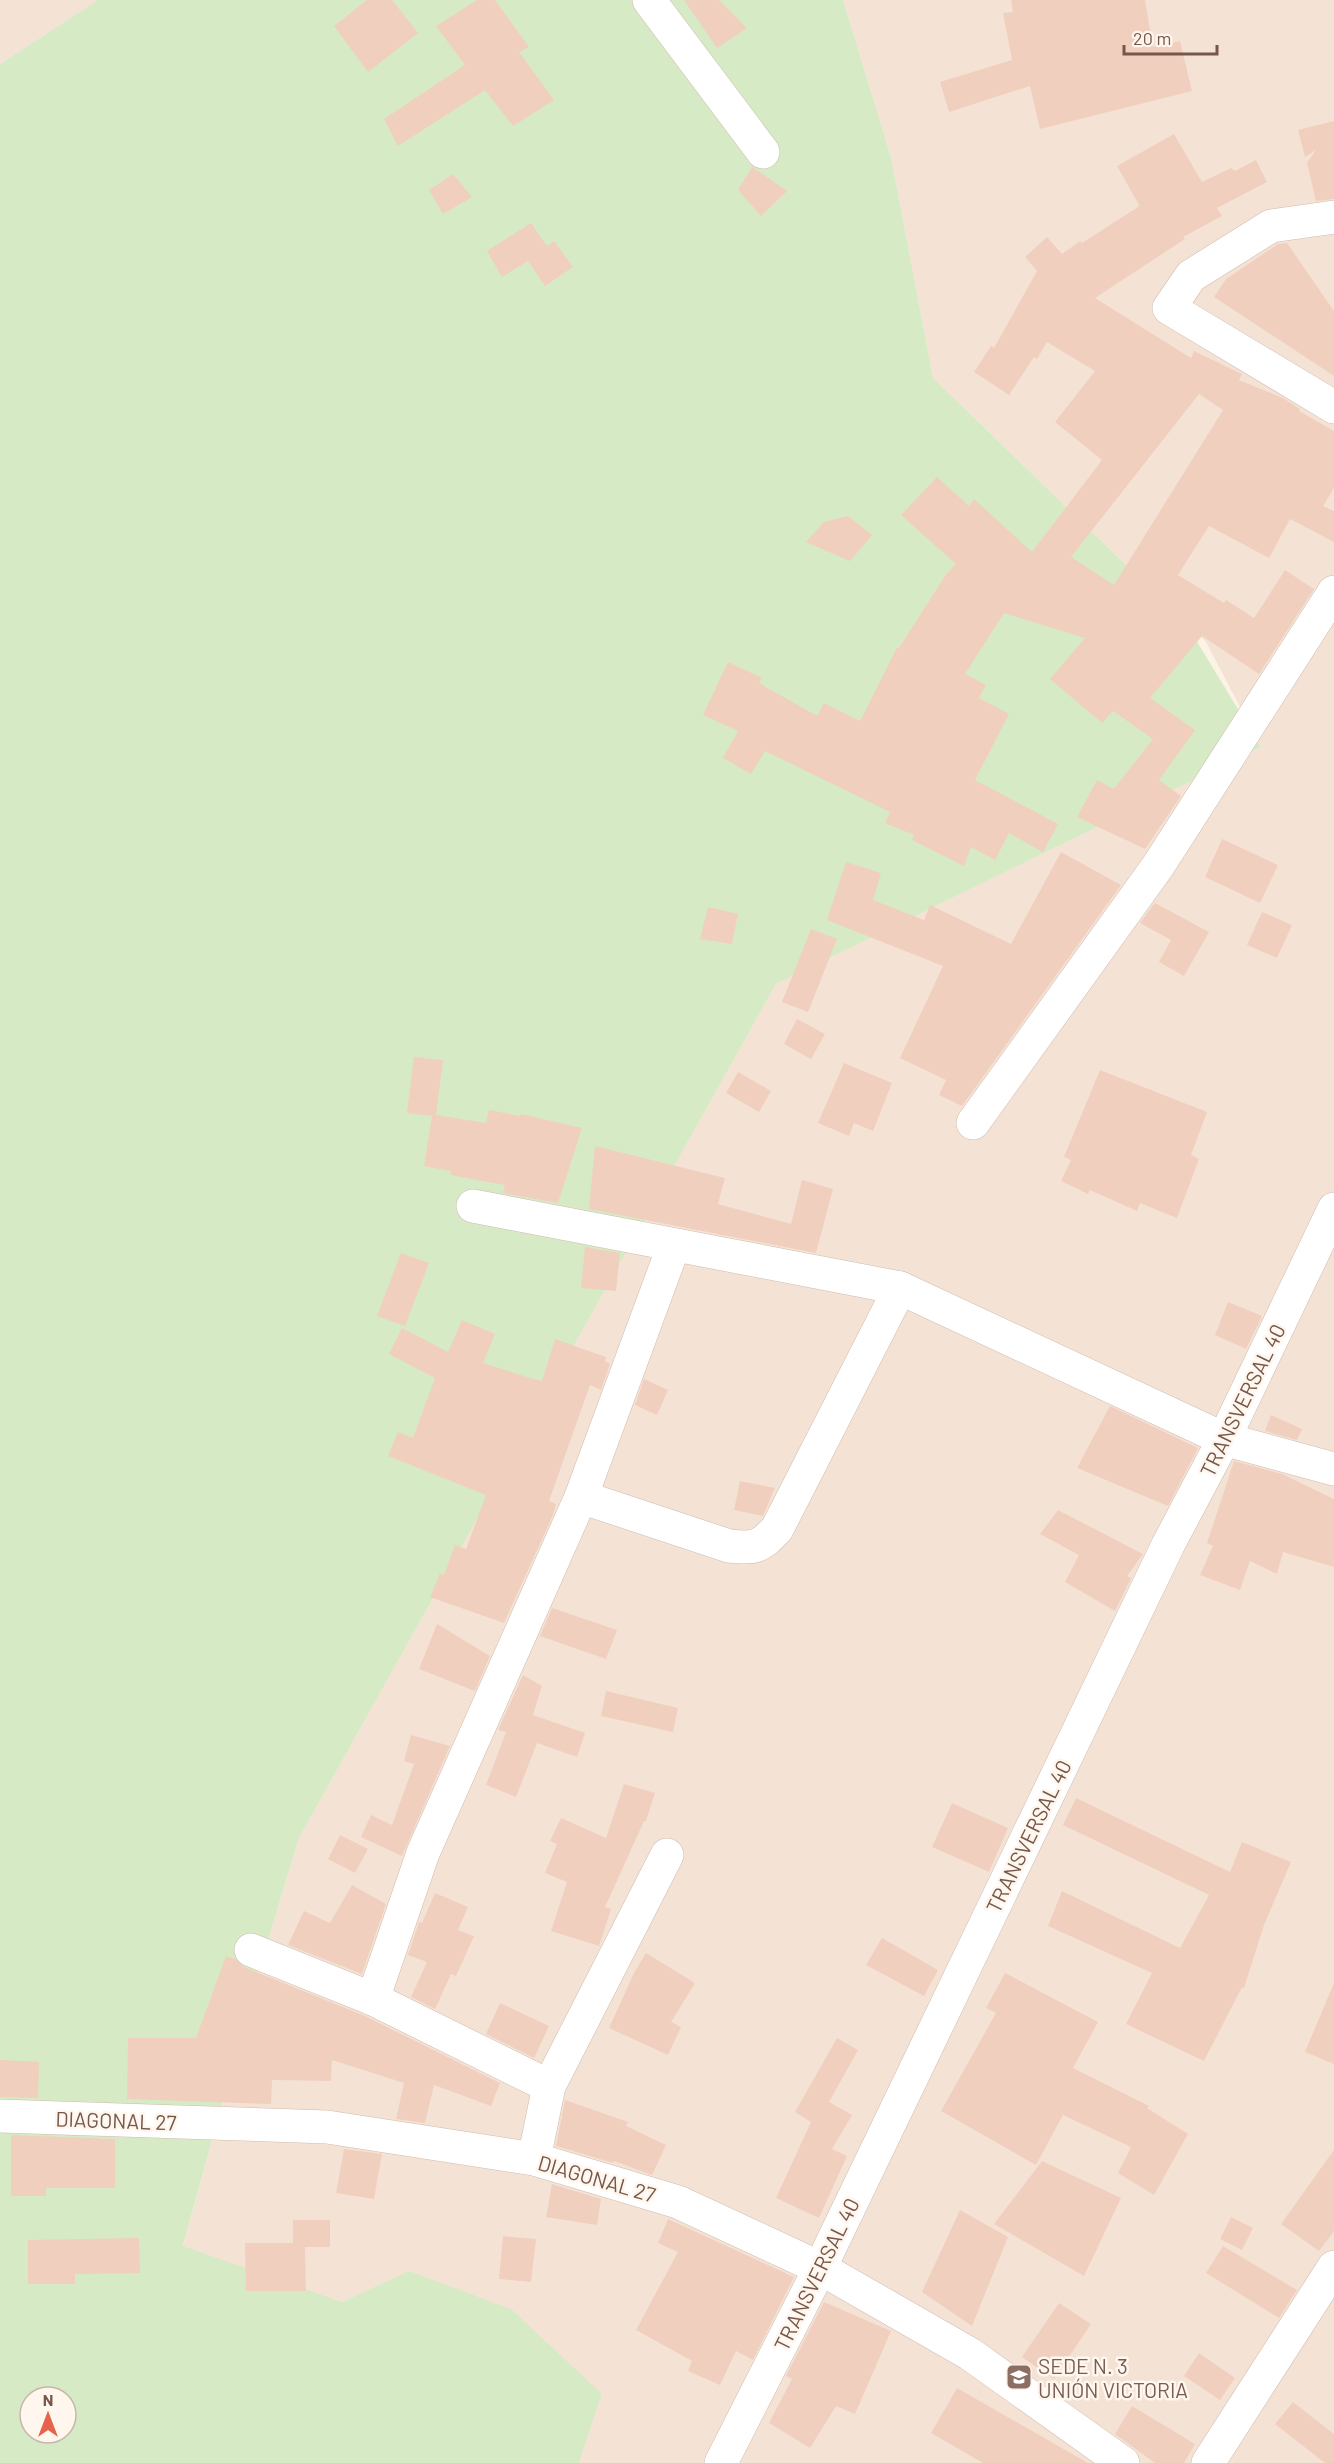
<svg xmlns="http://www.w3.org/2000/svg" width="1334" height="2463" font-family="Barlow,sans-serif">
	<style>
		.residential { fill: #f4e3d5 }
		.green { fill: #d6eac5; fill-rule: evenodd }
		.building { fill: #f1cfbe; fill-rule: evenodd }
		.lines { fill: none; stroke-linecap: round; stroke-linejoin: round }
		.minor-casing { stroke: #d0bbaf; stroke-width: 34 }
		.minor { stroke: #fff; stroke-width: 33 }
		.labels { text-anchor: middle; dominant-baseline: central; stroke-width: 5; stroke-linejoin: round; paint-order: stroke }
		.street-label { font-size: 21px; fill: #75574b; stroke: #fff6ed }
		.education-label { font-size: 21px; fill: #785e54; stroke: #fff6ed; text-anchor: start }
	</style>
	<rect width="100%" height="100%" fill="#fcf2e6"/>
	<g class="residential">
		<path d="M 0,0 L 98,0 L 0,64 Z"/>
		<path d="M 843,0 L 1334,0 L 1334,2463 L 579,2463 L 602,2394 L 410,2271 L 342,2302 L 183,2247 L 257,1976 L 299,1838 L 776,984 L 1261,747 L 1206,642 L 933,378 L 891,157 Z"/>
	</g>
	<path class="green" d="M 98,0 L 843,0 L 891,157 L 933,378 L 1185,622 L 1261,747 L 776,984 L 299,1838 L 257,1976 L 183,2246 L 342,2302 L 409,2271 L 511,2309 L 602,2394 L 579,2463 L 0,2463 L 0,64 ZM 30,2397 L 66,2397 L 66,2433 L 30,2433 Z"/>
	<g class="building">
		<path d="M 367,0 L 392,0 L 418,33 L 368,72 L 334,26 Z"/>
		<path d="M 477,0 L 495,0 L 529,47 L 519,52 L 554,100 L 513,126 L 485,90 L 398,146 L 384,119 L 465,65 L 436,26 Z"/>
		<path d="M 684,0 L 719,0 L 747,28 L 717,48 Z"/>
		<path d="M 1011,0 L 1145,0 L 1153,47 L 1180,41 L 1192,91 L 1040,129 L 1030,86 L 949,112 L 940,82 L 1012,60 L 1003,13 L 1013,12 Z"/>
		<path d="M 1334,121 L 1334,199 L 1316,201 L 1307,163 L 1316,150 L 1305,157 L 1298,130 Z"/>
		<path d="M 1174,134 L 1202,182 L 1231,168 L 1235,171 L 1256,160 L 1267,182 L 1217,208 L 1222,216 L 1183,237 L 1185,239 L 1095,298 L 1191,358 L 1194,351 L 1242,374 L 1239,380 L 1283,398 L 1300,409 L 1299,411 L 1334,431 L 1334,488 L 1323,506 L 1334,511 L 1334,542 L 1290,519 L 1269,558 L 1209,526 L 1178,575 L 1224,603 L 1226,600 L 1254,618 L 1285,570 L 1314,589 L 1259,674 L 1202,636 L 1150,698 L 1195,730 L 1159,780 L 1181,796 L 1145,849 L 1077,817 L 1097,780 L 1114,789 L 1153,739 L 1113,711 L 1102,723 L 1050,679 L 1085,638 L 1004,613 L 965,674 L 986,685 L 979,698 L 1009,714 L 975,780 L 1058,824 L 1043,852 L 1009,833 L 995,860 L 971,847 L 964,866 L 912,840 L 914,835 L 885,823 L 890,812 L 765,751 L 751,774 L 723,758 L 738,731 L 703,715 L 728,662 L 762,678 L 759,683 L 817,716 L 824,703 L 860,721 L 897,648 L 899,648 L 945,576 L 956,564 L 901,515 L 937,477 L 969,506 L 974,499 L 1032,552 L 1102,460 L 1055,422 L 1095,371 L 1047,342 L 1037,359 L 1034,357 L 1009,395 L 974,372 L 991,346 L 994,348 L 1037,271 L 1025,257 L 1047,237 L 1062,254 L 1080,241 L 1082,243 L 1138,207 L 1139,205 L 1117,166 ZM 1199,394 L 1223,410 L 1114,585 L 1071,557 Z"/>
		<path d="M 752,167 L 787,191 L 761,216 L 738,190 Z"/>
		<path d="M 453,174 L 472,197 L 443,214 L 429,190 Z"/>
		<path d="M 531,223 L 547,246 L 554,241 L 573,267 L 545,286 L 528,261 L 502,277 L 487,251 Z"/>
		<path d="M 1287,243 L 1334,311 L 1334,376 L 1214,297 L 1226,279 L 1278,244 Z"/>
		<path d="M 848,516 L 872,535 L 850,561 L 806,542 L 824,522 Z"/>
		<path d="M 1222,839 L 1278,865 L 1260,903 L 1205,877 Z"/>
		<path d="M 1061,852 L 1121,885 L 962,1106 L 939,1095 L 946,1080 L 900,1058 L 943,966 L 827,920 L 846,862 L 881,873 L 873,900 L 924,920 L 930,905 L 1011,944 Z"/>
		<path d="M 1155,903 L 1209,932 L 1184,976 L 1159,962 L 1171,940 L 1140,923 Z"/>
		<path d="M 708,907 L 738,914 L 732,944 L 700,939 Z"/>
		<path d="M 1262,912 L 1292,925 L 1277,958 L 1247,945 Z"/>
		<path d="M 811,929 L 837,939 L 808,1012 L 782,1002 Z"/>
		<path d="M 797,1019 L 825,1034 L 811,1059 L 784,1044 Z"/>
		<path d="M 414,1057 L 443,1060 L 436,1115 L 486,1123 L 489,1110 L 520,1116 L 521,1114 L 582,1128 L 558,1203 L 503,1193 L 505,1185 L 450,1175 L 451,1171 L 424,1166 L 432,1116 L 407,1113 Z"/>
		<path d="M 844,1063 L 892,1083 L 873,1131 L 854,1123 L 849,1136 L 818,1123 Z"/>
		<path d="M 1100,1070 L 1207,1112 L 1191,1155 L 1199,1159 L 1177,1218 L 1140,1203 L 1137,1211 L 1090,1190 L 1088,1194 L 1061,1181 L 1071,1160 L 1064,1157 Z"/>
		<path d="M 738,1072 L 771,1091 L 759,1112 L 726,1093 Z"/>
		<path d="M 595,1146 L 725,1178 L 718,1204 L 791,1224 L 802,1180 L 833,1189 L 816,1253 L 589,1209 Z"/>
		<path d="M 585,1247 L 620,1253 L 616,1291 L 581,1288 Z"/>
		<path d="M 401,1253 L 429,1263 L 405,1326 L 377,1316 Z"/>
		<path d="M 1228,1302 L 1262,1316 L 1246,1349 L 1215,1335 Z"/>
		<path d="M 462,1320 L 495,1334 L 483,1363 L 530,1378 L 542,1381 L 555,1339 L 606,1357 L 605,1361 L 610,1364 L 601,1390 L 590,1385 L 549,1501 L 556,1504 L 553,1515 L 504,1623 L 430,1597 L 440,1573 L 444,1575 L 455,1545 L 466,1549 L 486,1495 L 388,1456 L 398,1432 L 413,1438 L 435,1378 L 389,1354 L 402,1328 L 448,1352 Z"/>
		<path d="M 644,1379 L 668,1390 L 657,1415 L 635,1405 Z"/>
		<path d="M 1110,1406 L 1198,1448 L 1168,1506 L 1077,1468 Z"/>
		<path d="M 1271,1415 L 1302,1429 L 1297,1440 L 1265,1431 Z"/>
		<path d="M 1234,1461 L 1282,1474 L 1334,1499 L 1334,1567 L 1283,1552 L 1277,1574 L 1250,1561 L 1240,1590 L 1200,1575 L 1213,1546 L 1207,1543 Z"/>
		<path d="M 740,1481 L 775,1488 L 763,1516 L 734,1510 Z"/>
		<path d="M 1058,1510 L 1143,1554 L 1127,1576 L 1131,1578 L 1115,1611 L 1065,1582 L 1079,1555 L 1040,1534 Z"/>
		<path d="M 552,1608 L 617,1630 L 606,1659 L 540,1636 Z"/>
		<path d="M 437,1624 L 490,1656 L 475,1691 L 419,1669 Z"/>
		<path d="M 523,1675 L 542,1686 L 533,1715 L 585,1733 L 577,1757 L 537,1743 L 516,1797 L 486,1785 L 506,1732 L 498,1730 Z"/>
		<path d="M 606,1691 L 678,1708 L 673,1732 L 601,1716 Z"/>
		<path d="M 411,1735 L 450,1746 L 402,1856 L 361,1837 L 371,1815 L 392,1825 L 414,1764 L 404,1761 Z"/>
		<path d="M 624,1784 L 655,1793 L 646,1821 L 644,1821 L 605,1907 L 611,1909 L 599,1946 L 551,1931 L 567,1882 L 545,1873 L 557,1844 L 550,1841 L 561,1818 L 606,1838 Z"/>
		<path d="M 1076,1798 L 1230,1872 L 1242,1842 L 1291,1862 L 1264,1925 L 1244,1988 L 1242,1987 L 1204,2061 L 1126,2024 L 1152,1973 L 1048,1926 L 1062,1891 L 1180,1948 L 1209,1895 L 1063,1825 Z"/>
		<path d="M 952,1803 L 1008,1828 L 989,1872 L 932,1847 Z"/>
		<path d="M 340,1835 L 368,1849 L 355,1873 L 328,1859 Z"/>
		<path d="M 352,1885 L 386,1904 L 362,1974 L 288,1945 L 304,1911 L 330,1923 Z"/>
		<path d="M 435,1893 L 468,1907 L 458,1930 L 474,1936 L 456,1976 L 451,1974 L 435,2009 L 411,1997 L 427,1962 L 408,1955 L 419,1922 L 422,1923 Z"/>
		<path d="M 882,1938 L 938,1970 L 924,1996 L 866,1965 Z"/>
		<path d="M 646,1953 L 695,1983 L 671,2022 L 681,2027 L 668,2055 L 609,2028 L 634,1973 Z"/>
		<path d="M 226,1956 L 235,1959 L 244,1967 L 365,2016 L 500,2083 L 491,2106 L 434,2085 L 425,2123 L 396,2119 L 404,2083 L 332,2060 L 331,2081 L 272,2080 L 271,2104 L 127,2099 L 128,2038 L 196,2038 Z"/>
		<path d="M 1005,1973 L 1098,2022 L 1073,2068 L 1149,2106 L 1147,2108 L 1188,2134 L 1154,2195 L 1118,2173 L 1131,2147 L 1063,2115 L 1036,2165 L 941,2111 L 996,2013 L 986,2008 Z"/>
		<path d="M 1334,1983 L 1334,2064 L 1305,2052 Z"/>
		<path d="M 500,2003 L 549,2026 L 534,2058 L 486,2034 Z"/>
		<path d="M 837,2038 L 858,2050 L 829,2102 L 852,2115 L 832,2149 L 847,2156 L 819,2218 L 776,2198 L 811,2122 L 795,2112 Z"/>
		<path d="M 0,2060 L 39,2062 L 38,2098 L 0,2097 Z"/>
		<path d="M 565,2100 L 628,2122 L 626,2126 L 666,2145 L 652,2175 L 614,2161 L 613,2163 L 556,2146 Z"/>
		<path d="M 11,2135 L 115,2139 L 115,2188 L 46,2188 L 46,2196 L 11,2196 Z"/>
		<path d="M 344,2149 L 382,2154 L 374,2199 L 336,2193 Z"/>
		<path d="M 1334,2150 L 1334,2231 L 1319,2251 L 1281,2224 Z"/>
		<path d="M 1042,2161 L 1121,2198 L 1084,2276 L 994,2224 Z"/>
		<path d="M 552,2184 L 601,2199 L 597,2225 L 546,2217 Z"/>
		<path d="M 960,2210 L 1008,2237 L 972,2326 L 922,2292 Z"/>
		<path d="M 1231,2217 L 1253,2228 L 1242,2250 L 1220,2239 Z"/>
		<path d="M 668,2219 L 794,2277 L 753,2360 L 736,2351 L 720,2385 L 688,2371 L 692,2361 L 636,2330 L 678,2252 L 658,2243 Z"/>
		<path d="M 293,2220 L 330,2220 L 330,2247 L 305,2247 L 306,2291 L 246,2291 L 245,2243 L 293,2243 Z"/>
		<path d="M 503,2236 L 536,2239 L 531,2282 L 499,2279 Z"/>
		<path d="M 139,2238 L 140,2273 L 75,2274 L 75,2284 L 28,2284 L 28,2240 Z"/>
		<path d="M 1223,2246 L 1297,2290 L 1279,2318 L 1206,2273 Z"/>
		<path d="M 824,2302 L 891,2331 L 855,2414 L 836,2406 L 810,2448 L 769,2423 L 792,2379 L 786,2376 Z"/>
		<path d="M 1059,2303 L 1091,2324 L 1054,2379 L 1022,2357 Z"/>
		<path d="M 1199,2353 L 1235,2378 L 1220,2400 L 1184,2376 Z"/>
		<path d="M 957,2388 L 1088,2463 L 983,2463 L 931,2433 Z"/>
		<path d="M 1293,2402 L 1334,2434 L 1334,2463 L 1325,2463 L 1275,2424 Z"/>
		<path d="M 1132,2406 L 1195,2444 L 1184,2463 L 1155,2463 L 1115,2434 Z"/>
	</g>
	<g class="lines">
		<g class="minor-casing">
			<g id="minor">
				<path d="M 649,0 L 763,152"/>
				<path d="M 1334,217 L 1271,226 L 1191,276 L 1169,308 L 1334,407"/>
				<path d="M 973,1123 L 1158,866 L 1334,592"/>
				<path d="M 473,1206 L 900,1288 L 1224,1439 L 1334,1469"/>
				<path d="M 581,1497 L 729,1546 C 755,1549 760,1547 777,1529 L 900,1288"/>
				<path d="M 251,1950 L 373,1999 L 549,2086"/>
				<path d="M 373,1999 L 423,1853 L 581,1497 L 674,1245"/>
				<path d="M 0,2116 L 327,2127 L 534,2159 L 678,2202 L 820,2268 L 970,2354 L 1123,2463"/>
				<path d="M 534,2159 L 549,2086 L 667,1855"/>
				<path d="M 721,2463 L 820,2268 L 1168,1545 L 1224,1439 L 1334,1209"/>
				<path d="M 1208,2463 L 1334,2267"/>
			</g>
		</g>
		<use href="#minor" class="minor"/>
	</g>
	<defs>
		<g id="school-square" transform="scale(1.35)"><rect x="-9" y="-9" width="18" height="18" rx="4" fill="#8d6e63" stroke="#fff6ed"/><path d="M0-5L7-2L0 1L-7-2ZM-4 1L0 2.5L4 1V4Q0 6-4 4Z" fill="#fff"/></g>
	</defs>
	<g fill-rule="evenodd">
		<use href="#school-square" x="1019" y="2377"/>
	</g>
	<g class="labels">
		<g class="street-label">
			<text transform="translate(1242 1400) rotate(-64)">TRANSVERSAL 40</text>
			<text transform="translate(1028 1836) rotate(-64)">TRANSVERSAL 40</text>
			<text transform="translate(116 2120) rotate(2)">DIAGONAL 27</text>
			<text transform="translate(597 2178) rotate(16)">DIAGONAL 27</text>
			<text transform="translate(816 2274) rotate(-64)">TRANSVERSAL 40</text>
		</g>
		<g class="education-label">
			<text x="1038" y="2365">SEDE N. 3<tspan x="1038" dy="24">UNIÓN VICTORIA</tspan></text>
		</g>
	</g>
	<g transform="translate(48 2415)"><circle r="28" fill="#fff6ed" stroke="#c8b6ac" stroke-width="1.5"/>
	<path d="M0-4.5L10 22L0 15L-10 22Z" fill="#e4644d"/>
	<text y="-9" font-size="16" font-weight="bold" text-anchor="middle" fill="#75574b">N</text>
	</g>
	<path d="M1124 45v9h93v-9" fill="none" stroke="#75574b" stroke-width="3"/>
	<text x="1133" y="45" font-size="18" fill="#75574b" stroke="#fff6ed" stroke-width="4.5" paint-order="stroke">20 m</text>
</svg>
